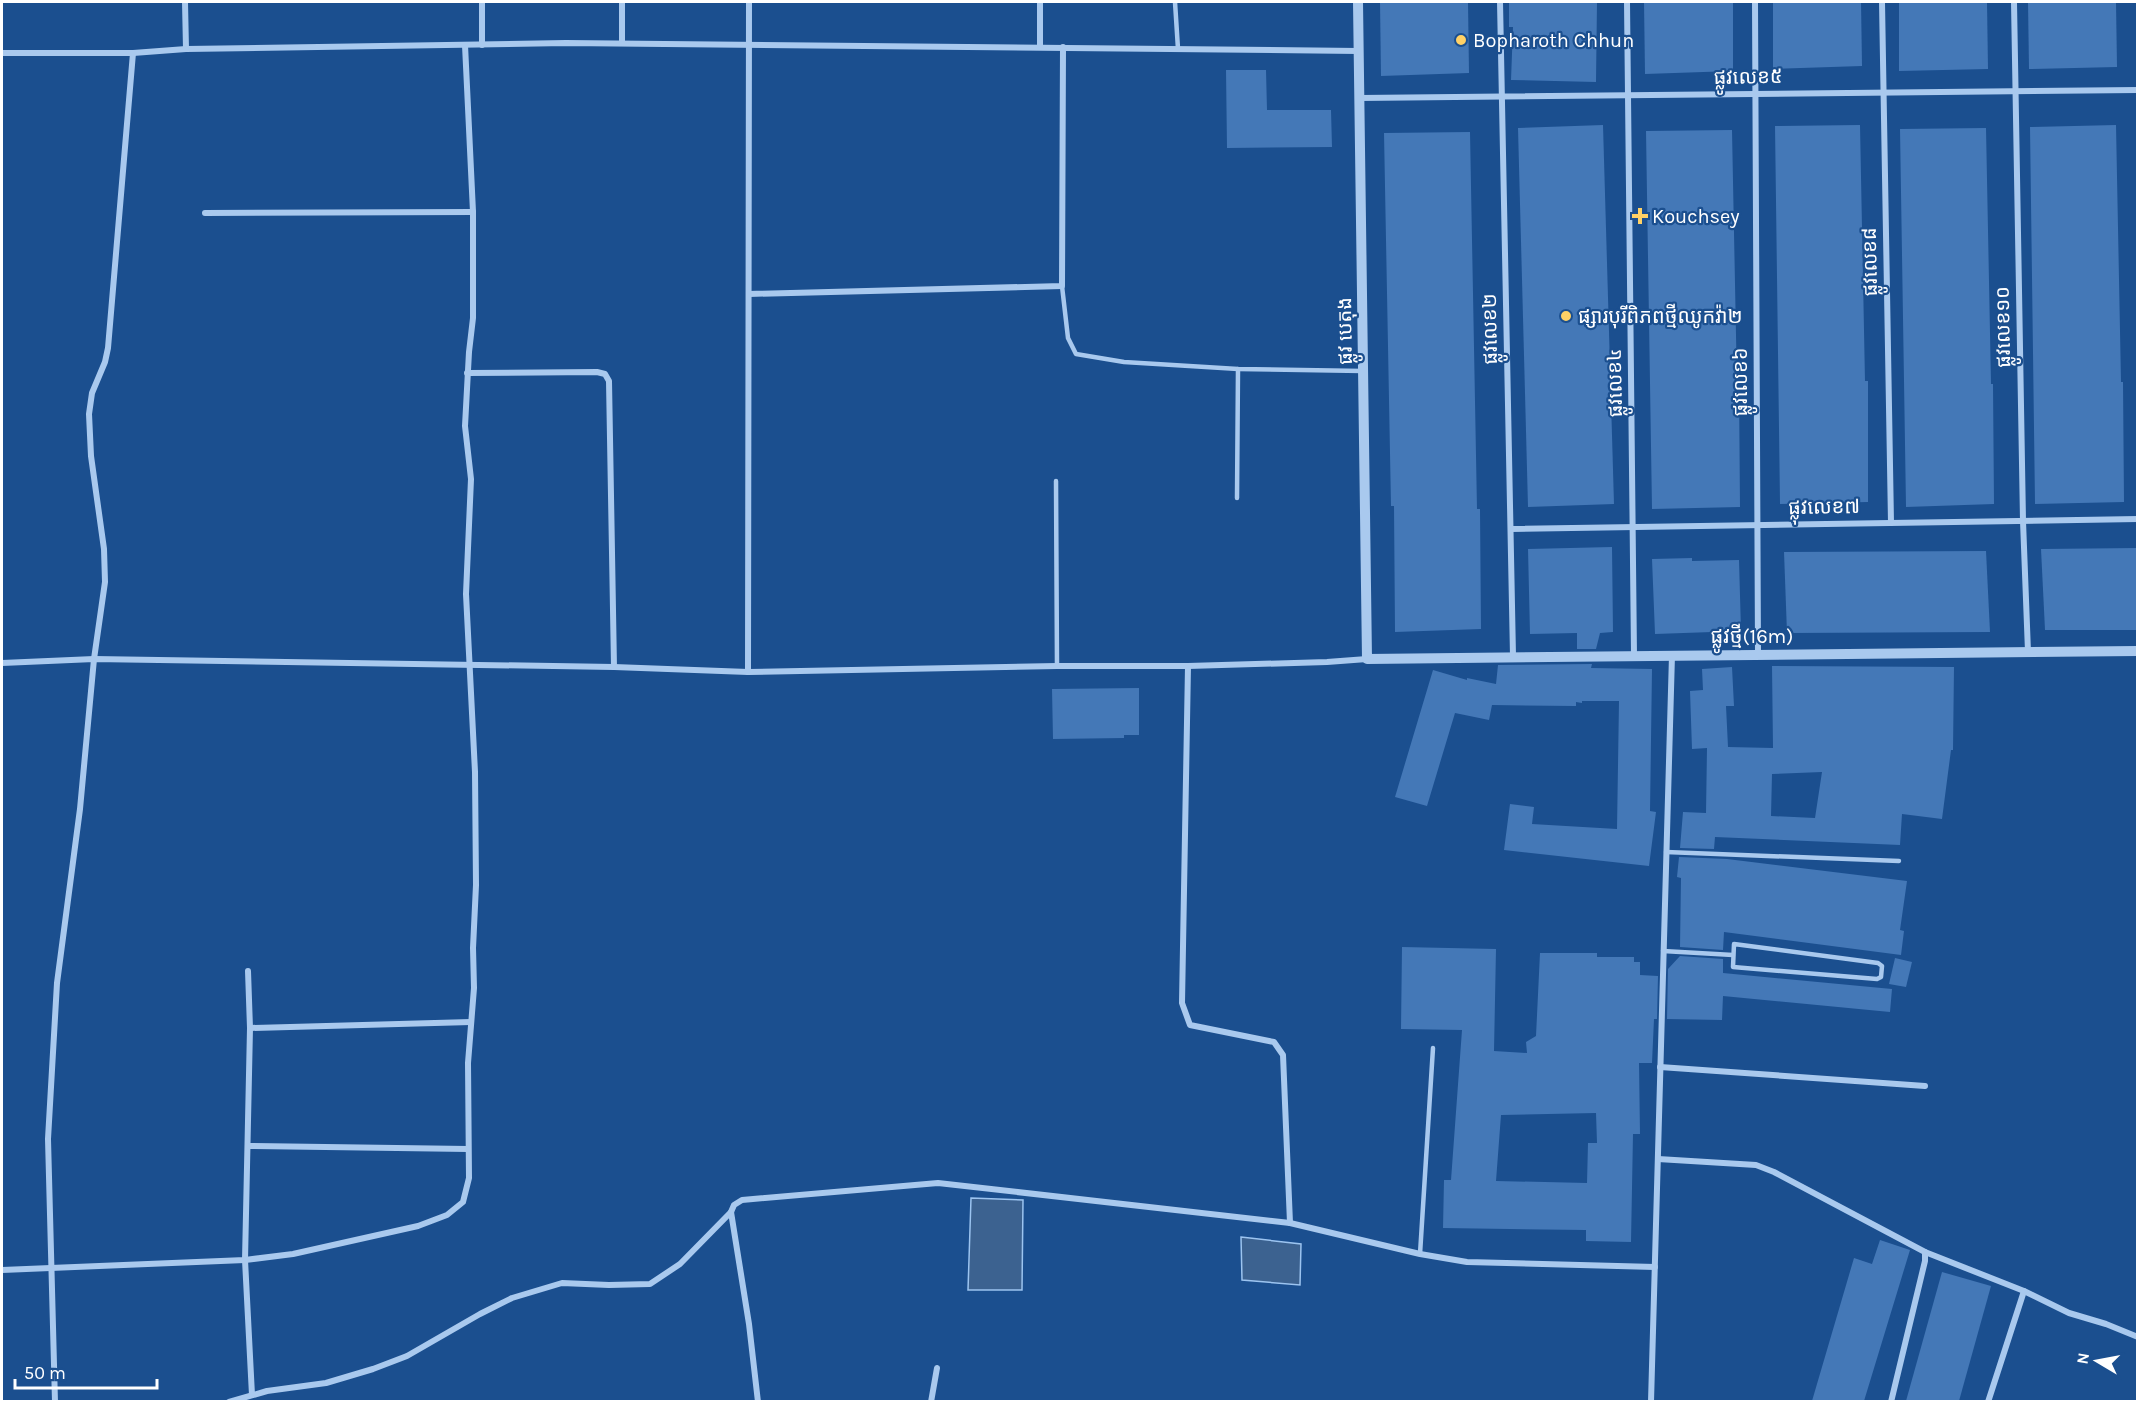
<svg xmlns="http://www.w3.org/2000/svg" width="2139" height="1403" font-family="Karla,'Noto Sans Khmer',sans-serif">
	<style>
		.water { fill: #3c6290; stroke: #9cc4f0; stroke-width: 1.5 }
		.building { fill: #4478b7; fill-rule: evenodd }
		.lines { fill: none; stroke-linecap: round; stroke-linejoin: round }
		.service { stroke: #a9c9ee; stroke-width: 4.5 }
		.minor { stroke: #a9c9ee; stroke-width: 6 }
		.tertiary { stroke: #a9c9ee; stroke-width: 10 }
		.poi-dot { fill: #ffd166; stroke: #1b4f8f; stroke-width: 2 }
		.labels { text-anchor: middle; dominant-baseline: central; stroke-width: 4.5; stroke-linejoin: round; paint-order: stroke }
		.poi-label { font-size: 20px; fill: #fff; stroke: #1b4f8f; text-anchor: start }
		.street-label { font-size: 20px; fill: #fff; stroke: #1b4f8f }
	</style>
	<rect width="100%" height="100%" fill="#1b4f8f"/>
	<g class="water">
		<path d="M 971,1198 L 1023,1200 L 1022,1290 L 968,1290 Z"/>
		<path d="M 1241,1237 L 1301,1244 L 1300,1285 L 1242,1280 Z"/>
	</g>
	<g class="building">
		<path d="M 1380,2 L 1468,2 L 1469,73 L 1381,76 Z"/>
		<path d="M 1509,2 L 1597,2 L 1596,82 L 1511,80 L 1513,27 L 1509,27 Z"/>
		<path d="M 1644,2 L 1733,2 L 1733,71 L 1645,74 Z"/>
		<path d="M 1773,2 L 1861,2 L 1862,66 L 1773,69 Z"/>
		<path d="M 1899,2 L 1987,2 L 1988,69 L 1899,71 Z"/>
		<path d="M 2028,2 L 2116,2 L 2117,67 L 2029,69 Z"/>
		<path d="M 1226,70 L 1266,70 L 1267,110 L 1331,110 L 1332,147 L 1227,148 Z"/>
		<path d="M 1603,125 L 1614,504 L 1528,507 L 1518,128 Z"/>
		<path d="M 1860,125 L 1865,381 L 1868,381 L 1868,502 L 1780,504 L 1775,126 Z"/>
		<path d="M 2116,125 L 2121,382 L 2123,382 L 2124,502 L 2035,504 L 2030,127 Z"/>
		<path d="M 1986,128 L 1991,384 L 1993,384 L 1994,504 L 1906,507 L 1900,129 Z"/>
		<path d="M 1732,130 L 1737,386 L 1739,386 L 1740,507 L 1652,509 L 1646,131 Z"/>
		<path d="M 1470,132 L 1477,509 L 1480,509 L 1481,629 L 1395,632 L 1394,506 L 1391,506 L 1384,133 Z"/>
		<path d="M 1612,547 L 1613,632 L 1600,633 L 1596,649 L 1577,649 L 1577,633 L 1530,634 L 1528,549 Z"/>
		<path d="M 2138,548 L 2138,630 L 2045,630 L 2041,549 Z"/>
		<path d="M 1986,551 L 1990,632 L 1787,633 L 1784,552 Z"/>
		<path d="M 1692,558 L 1692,561 L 1739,560 L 1741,631 L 1655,634 L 1652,559 Z"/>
		<path d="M 1592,664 L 1591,668 L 1652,669 L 1650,811 L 1656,812 L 1649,866 L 1504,850 L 1510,804 L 1534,807 L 1532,824 L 1617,829 L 1619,701 L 1582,701 L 1582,703 L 1576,702 L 1576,706 L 1492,705 L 1489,720 L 1455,713 L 1427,806 L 1395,797 L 1433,670 L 1467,680 L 1467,678 L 1496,684 L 1498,665 Z"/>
		<path d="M 1772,666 L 1954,667 L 1953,750 L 1951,750 L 1942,819 L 1902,814 L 1900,845 L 1715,837 L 1714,849 L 1680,848 L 1683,812 L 1706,813 L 1707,748 L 1692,749 L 1690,691 L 1703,690 L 1702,669 L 1732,667 L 1734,706 L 1726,706 L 1728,747 L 1773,748 ZM 1822,772 L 1815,818 L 1771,816 L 1772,774 Z"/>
		<path d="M 1139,688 L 1139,735 L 1124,735 L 1124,738 L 1053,739 L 1052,689 Z"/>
		<path d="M 1679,857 L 1727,859 L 1907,881 L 1900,930 L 1904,931 L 1901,955 L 1724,932 L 1723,950 L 1680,947 L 1681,878 L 1677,877 Z"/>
		<path d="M 1402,947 L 1496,949 L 1494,1051 L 1527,1053 L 1526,1042 L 1536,1036 L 1540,953 L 1597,953 L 1597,957 L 1634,957 L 1634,962 L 1640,962 L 1640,975 L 1658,976 L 1657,1019 L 1654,1019 L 1652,1063 L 1639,1063 L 1640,1134 L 1633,1134 L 1631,1242 L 1586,1241 L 1586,1230 L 1443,1228 L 1444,1180 L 1451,1180 L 1462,1030 L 1401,1029 ZM 1596,1113 L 1597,1143 L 1588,1143 L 1587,1183 L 1496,1181 L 1501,1115 Z"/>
		<path d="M 1680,956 L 1723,959 L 1723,973 L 1892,989 L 1890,1012 L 1723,996 L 1722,1020 L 1667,1019 L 1668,969 Z"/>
		<path d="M 1895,958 L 1912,962 L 1906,987 L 1889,984 Z"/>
		<path d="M 1880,1240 L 1910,1250 L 1864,1401 L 1812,1401 L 1854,1258 L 1872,1264 Z"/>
		<path d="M 1942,1272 L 1991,1286 L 1959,1401 L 1906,1401 Z"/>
	</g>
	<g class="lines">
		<g class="service">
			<path d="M 1175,2 L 1178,49"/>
			<path d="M 1062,286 L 1068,338 L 1076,354 L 1124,362 L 1238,369 L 1363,371"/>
			<path d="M 1056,481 L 1057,666"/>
			<path d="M 1237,498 L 1238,369"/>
			<path d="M 1666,852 L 1899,861"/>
			<path d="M 1734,944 L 1878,963 L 1882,966 L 1881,977 L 1877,979 L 1733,967 Z"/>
			<path d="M 1663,951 L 1733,955"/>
			<path d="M 1420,1254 L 1433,1048"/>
		</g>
		<g class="minor">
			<path d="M 185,2 L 186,49"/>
			<path d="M 482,2 L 482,45"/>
			<path d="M 1040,2 L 1040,47"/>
			<path d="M 1500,2 L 1513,656"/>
			<path d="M 1627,2 L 1634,655"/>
			<path d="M 1755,2 L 1758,654"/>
			<path d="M 1882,2 L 1891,523"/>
			<path d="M 2014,2 L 2023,521 L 2028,652"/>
			<path d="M 622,43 L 622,2"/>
			<path d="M 2,53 L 133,53 L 186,49 L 566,43 L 1359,51"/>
			<path d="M 1360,98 L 2138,90"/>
			<path d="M 205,213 L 473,212"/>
			<path d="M 749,294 L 1062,286 L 1063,47"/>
			<path d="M 467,373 L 597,372 L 605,374 L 609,381 L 614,667"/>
			<path d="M 1511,529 L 2138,519"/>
			<path d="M 2,663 L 94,659 L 614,667 L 748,672 L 1057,666 L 1188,666 L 1327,662 L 1367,659"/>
			<path d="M 1188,666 L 1182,1003 L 1190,1025 L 1274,1042 L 1283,1055 L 1290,1223"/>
			<path d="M 748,672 L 749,2"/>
			<path d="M 248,971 L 250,1028 L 245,1260 L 252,1395"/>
			<path d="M 250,1028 L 471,1022"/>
			<path d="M 1660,1067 L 1925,1086"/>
			<path d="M 248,1146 L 468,1149"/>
			<path d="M 1658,1159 L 1756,1165 L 1774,1172 L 1925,1252 L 1925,1261 L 1891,1402"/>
			<path d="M 1925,1252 L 2024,1291 L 2069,1313 L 2106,1324 L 2138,1337"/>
			<path d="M 2,1270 L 245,1260 L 293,1254 L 418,1226 L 447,1215 L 463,1202 L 469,1178 L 468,1063 L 474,988 L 473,948 L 476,885 L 475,772 L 466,594 L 471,479 L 465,426 L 469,352 L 473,318 L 473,212 L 465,45"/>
			<path d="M 55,1402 L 48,1139 L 57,983 L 80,809 L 94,659 L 105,582 L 104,549 L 91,456 L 89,414 L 92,393 L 105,362 L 108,348 L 133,53"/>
			<path d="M 229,1402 L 267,1391 L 326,1383 L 373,1369 L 407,1356 L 480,1314 L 512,1298 L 562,1283 L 609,1285 L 650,1284 L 680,1264 L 731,1212"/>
			<path d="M 758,1402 L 749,1324 L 731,1212 L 734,1205 L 742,1200 L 938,1183 L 1290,1223 L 1420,1254 L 1467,1262 L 1655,1267"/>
			<path d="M 931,1402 L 937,1368"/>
			<path d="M 1651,1402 L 1672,655"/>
			<path d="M 1988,1402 L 2024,1291"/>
		</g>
		<path class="tertiary" d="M 1358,2 L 1367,659 L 2138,651"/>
	</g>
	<g class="poi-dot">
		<circle cx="1461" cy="40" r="6"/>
		<path d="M1637 207h6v6h6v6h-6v6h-6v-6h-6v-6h6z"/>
		<circle cx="1566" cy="316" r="6"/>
	</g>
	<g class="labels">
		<g class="poi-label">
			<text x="1473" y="40">Bopharoth Chhun</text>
			<text x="1652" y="216">Kouchsey</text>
			<text x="1578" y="316">ផ្សារបុរីពិភពថ្មីឈូកវ៉ា២</text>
		</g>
		<g class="street-label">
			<text transform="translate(1748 77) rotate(-1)">ផ្លូវលេខ៥</text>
			<text transform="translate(1870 262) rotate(-91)">ផ្លូវលេខ៨</text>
			<text transform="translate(2003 327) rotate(-91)">ផ្លូវលេខ១០</text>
			<text transform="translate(1490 329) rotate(-91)">ផ្លូវលេខ២</text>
			<text transform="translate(1345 331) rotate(-91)">ផ្លូវ បេតុង</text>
			<text transform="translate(1740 382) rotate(-90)">ផ្លូវលេខ៦</text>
			<text transform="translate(1615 383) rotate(-91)">ផ្លូវលេខ៤</text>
			<text transform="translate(1824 507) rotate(-1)">ផ្លុវលេខ៧</text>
			<text x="1752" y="636">ផ្លូវថ្មី(16m)</text>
		</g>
	</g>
	<rect width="2139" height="1403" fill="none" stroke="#ffffff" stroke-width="6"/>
	<g transform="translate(2097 1361) rotate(280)" stroke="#1b4f8f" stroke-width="4.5" paint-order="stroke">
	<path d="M0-4.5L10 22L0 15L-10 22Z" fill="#ffffff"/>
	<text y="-9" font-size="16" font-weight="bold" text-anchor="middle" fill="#ffffff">N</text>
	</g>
	<path d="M15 1379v9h142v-9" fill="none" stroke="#ffffff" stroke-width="3"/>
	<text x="24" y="1379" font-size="18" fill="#ffffff" stroke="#1b4f8f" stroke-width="4.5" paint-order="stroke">50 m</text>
</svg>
